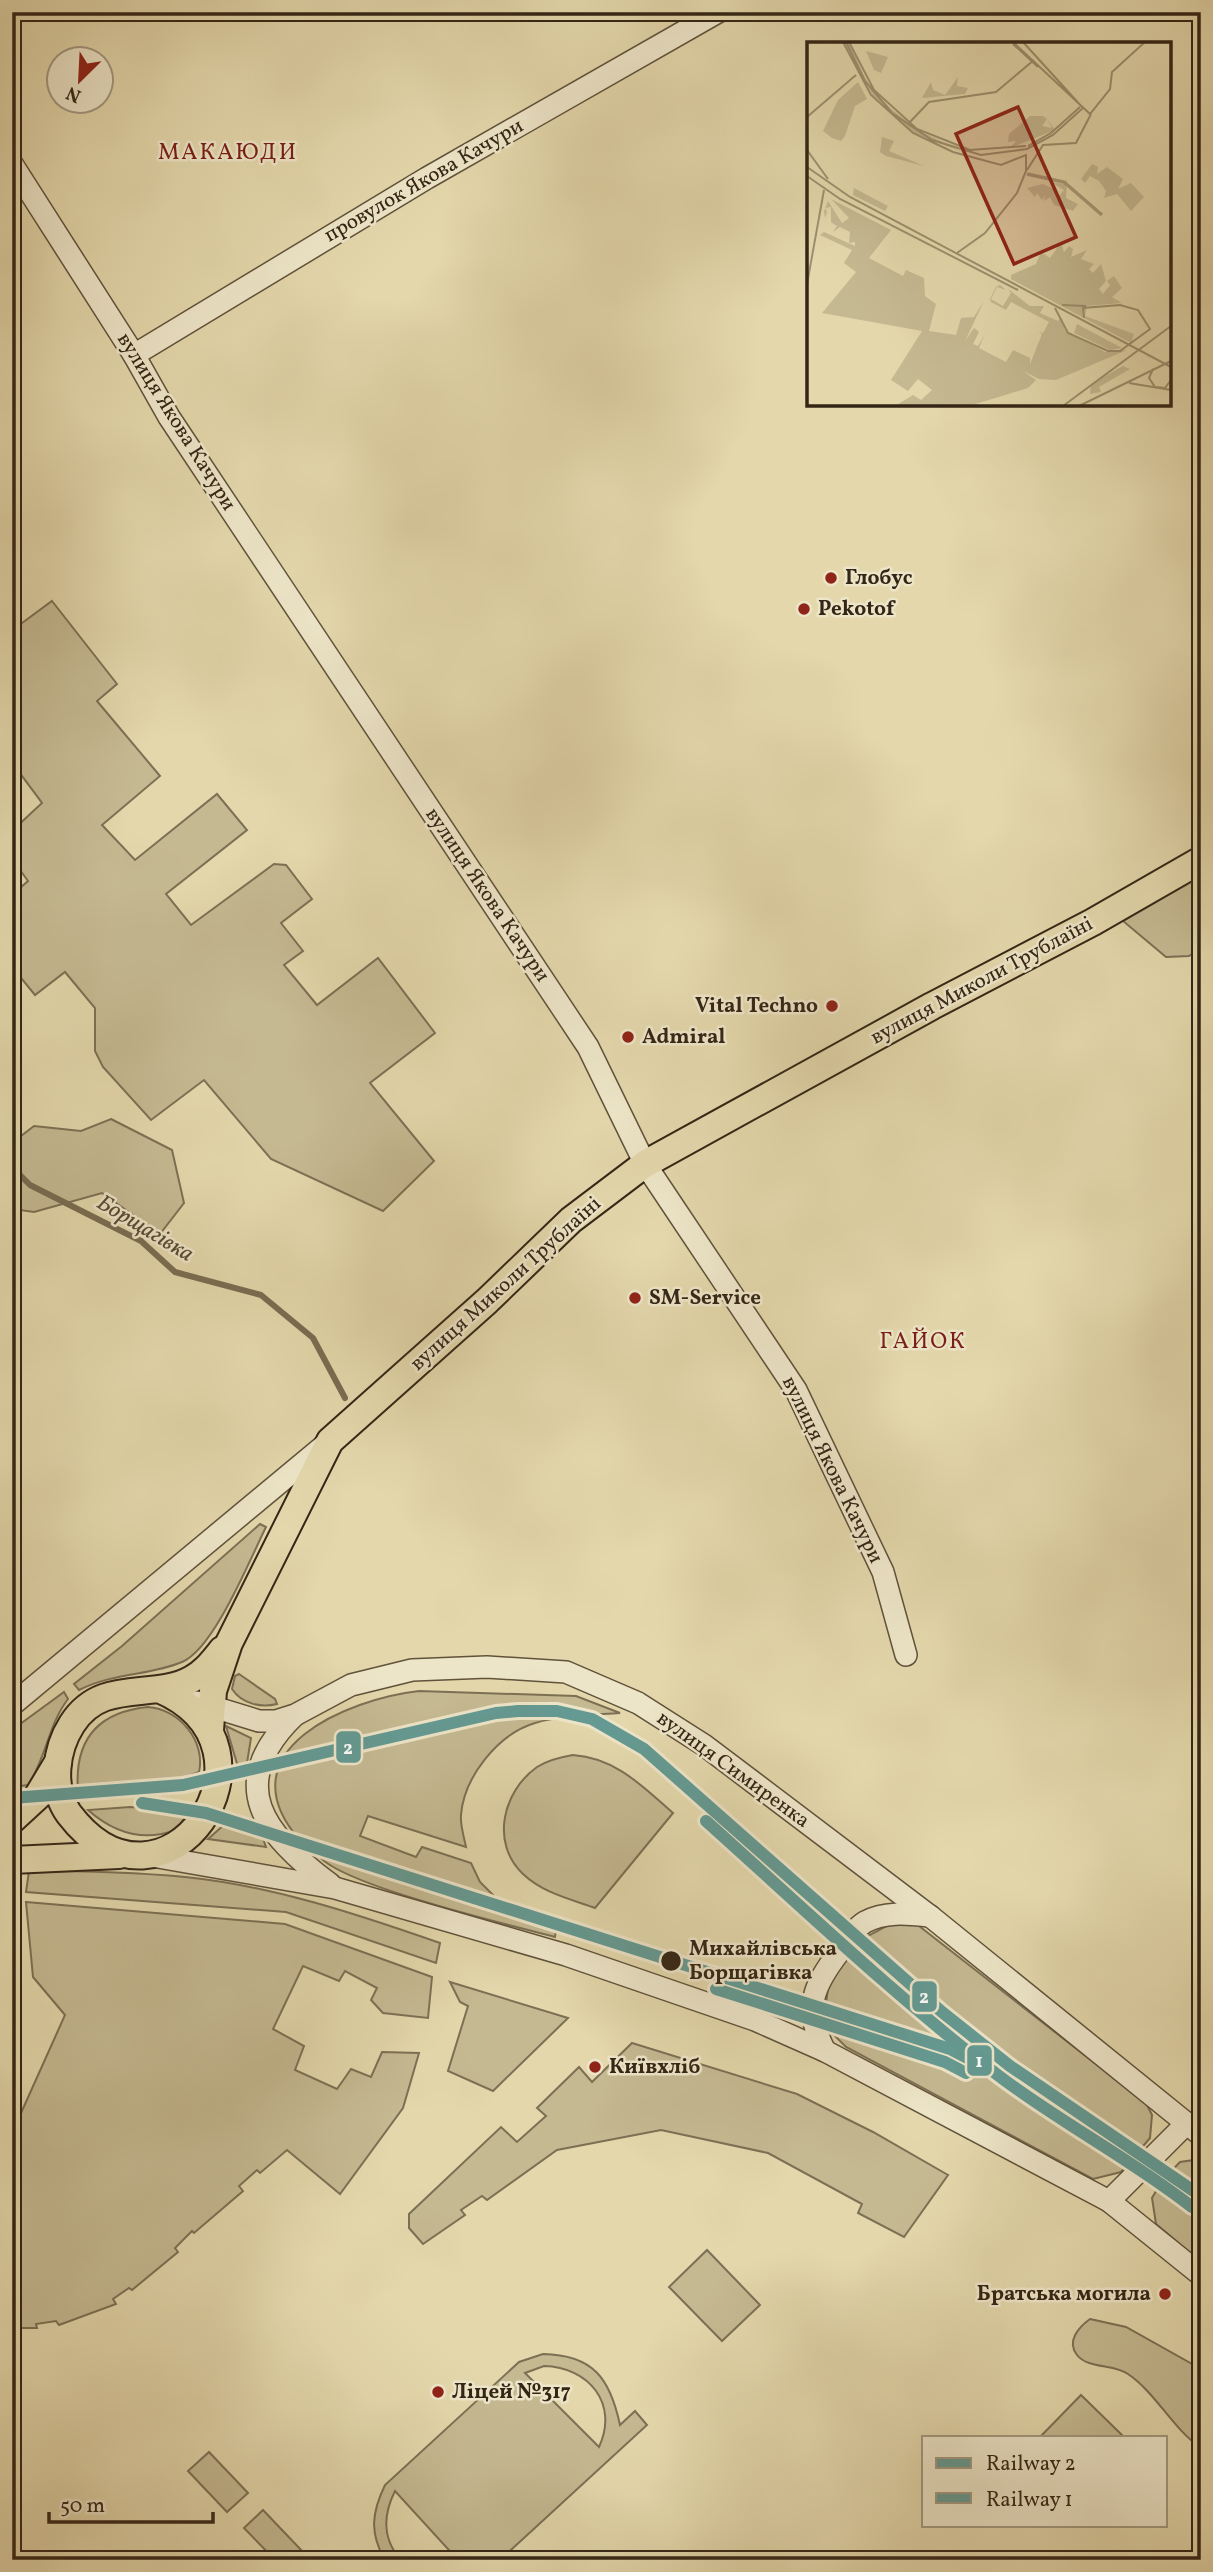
<svg xmlns="http://www.w3.org/2000/svg" width="1213" height="2572" font-family="Vollkorn,serif">
	<style>
		.green { fill: #c5b992; stroke: #7c7054; stroke-width: 2; fill-rule: evenodd }
		.lines { fill: none; stroke-linecap: round; stroke-linejoin: round }
		.stream { stroke: #7a6c51; stroke-width: 6 }
		.minor-casing { stroke: #60523b; stroke-width: 24 }
		.major-casing { stroke: #342616; stroke-width: 30 }
		.minor { stroke: #ede5c8; stroke-width: 21 }
		.major { stroke: #e3d7ab; stroke-width: 26 }
		.rail-1-casing { stroke: #ede5c8; stroke-width: 18 }
		.rail-2-casing { stroke: #ede5c8; stroke-width: 18 }
		.rail-1 { stroke: #649a93; stroke-width: 12 }
		.rail-2 { stroke: #649a93; stroke-width: 12 }
		.poi-dot { fill: #8f2418; stroke: #ede5c8; stroke-width: 2.5 }
		.stop-dot { fill: #342616; stroke: #ede5c8; stroke-width: 2.5 }
		.labels { text-anchor: middle; dominant-baseline: central; stroke-width: 5; stroke-linejoin: round; paint-order: stroke }
		.street-label { font-size: 21px; fill: #342616; stroke: #ede5c8 }
		.poi-label { font-size: 21px; font-weight: bold; fill: #342616; stroke: #ede5c8; text-anchor: start }
		.stop-label { font-size: 21px; font-weight: bold; fill: #342616; stroke: #ede5c8; text-anchor: start }
		.neighbourhood-label { font-size: 23px; letter-spacing: 2px; fill: #7a1f14; stroke: #ede5c8 }
		.water-label { font-size: 23px; font-style: italic; fill: #574933; stroke: #ede5c8 }
		.inset-river { fill: none; stroke: #a89b78; stroke-width: 3.5 }
		.inset-road { fill: none; stroke: #9d906f; stroke-width: 2 }
		.view { fill: #8f2418; fill-opacity: 0.15; stroke: #8f2418; stroke-width: 3.5 }
		.inset-edge { fill: none; stroke: #342616; stroke-width: 3.5 }
		.line-badge { stroke: #ede5c8; stroke-width: 2.5 }
		.badge-label { font-size: 19px; text-anchor: middle; font-weight: bold; fill: #fff }
	</style>
	<rect width="100%" height="100%" fill="#e3d7ab"/>
	<filter id="stains"><feTurbulence type="fractalNoise" baseFrequency=".00286" numOctaves="4"/><feColorMatrix values="0 0 0 0 .2 0 0 0 0 .09 0 0 0 0 .02 0 0 0 .5 -.17"/></filter>
	<radialGradient id="worn" r=".72"><stop offset=".6" stop-color="#630" stop-opacity="0"/><stop offset="1" stop-color="#630" stop-opacity=".3"/></radialGradient>
	<g class="green">
		<path d="M 52,601 L 117,684 L 97,701 L 160,776 L 102,825 L 135,860 L 217,794 L 247,830 L 166,894 L 191,925 L 274,864 L 286,865 L 312,899 L 281,923 L 303,951 L 284,965 L 317,1005 L 378,958 L 435,1033 L 370,1083 L 434,1161 L 383,1211 L 271,1159 L 204,1080 L 151,1120 L 103,1067 L 95,1051 L 95,1008 L 65,972 L 35,995 L 12,967 L 12,895 L 28,881 L 12,859 L 12,831 L 42,803 L 16,768 L 12,771 L 12,619 L 18,626 Z"/>
		<path d="M 1201,874 L 1201,948 L 1189,956 L 1166,957 L 1123,921 Z"/>
		<path d="M 111,1119 L 172,1150 L 184,1203 L 160,1234 L 102,1193 L 34,1212 L 12,1209 L 12,1143 L 34,1126 L 81,1131 Z"/>
		<path d="M 260,1524 L 266,1527 C 250,1559 214,1649 182,1662 C 149,1676 115,1672 79,1690 L 74,1684 L 122,1646 Z"/>
		<path d="M 239,1674 L 275,1699 L 277,1704 C 261,1708 242,1704 232,1689 L 235,1676 Z"/>
		<path d="M 419,1691 L 576,1696 L 620,1713 C 592,1715 562,1715 535,1723 C 498,1734 464,1777 461,1815 C 460,1825 464,1837 466,1847 L 368,1816 L 360,1836 L 416,1857 L 422,1847 L 471,1863 L 480,1882 L 498,1900 L 298,1838 C 224,1750 348,1699 419,1691 Z"/>
		<path d="M 64,1692 L 68,1699 C 48,1725 46,1759 28,1785 L 12,1787 L 12,1730 Z"/>
		<path d="M 148,1707 C 179,1709 206,1741 199,1772 L 180,1779 L 78,1791 C 74,1740 98,1712 148,1707 Z"/>
		<path d="M 226,1726 L 251,1738 L 247,1763 L 238,1767 Z"/>
		<path d="M 573,1755 C 616,1758 642,1786 673,1813 L 595,1908 C 570,1899 543,1893 523,1874 C 490,1843 503,1791 537,1767 C 548,1760 561,1757 573,1755 Z"/>
		<path d="M 130,1807 L 178,1811 L 186,1816 L 176,1830 C 143,1842 114,1833 88,1810 Z"/>
		<path d="M 225,1824 L 262,1836 L 266,1847 L 208,1839 Z"/>
		<path d="M 318,1855 L 556,1929 L 555,1937 C 510,1925 340,1885 318,1855 Z"/>
		<path d="M 29,1871 C 81,1871 133,1872 185,1877 C 273,1886 357,1914 440,1943 L 436,1963 L 286,1912 L 26,1892 Z"/>
		<path d="M 26,1902 L 285,1924 L 432,1977 L 428,2018 L 383,2013 L 371,2000 L 377,1988 L 345,1971 L 339,1981 L 303,1966 L 273,2029 L 304,2046 L 295,2070 L 337,2089 L 351,2069 L 371,2077 L 382,2052 L 419,2053 L 403,2108 L 340,2194 L 287,2150 L 260,2173 L 257,2170 L 239,2186 L 243,2191 L 194,2233 L 192,2231 L 175,2248 L 178,2252 L 132,2290 L 129,2288 L 113,2299 L 116,2304 L 59,2325 L 56,2321 L 36,2324 L 37,2328 L 12,2328 L 12,2121 L 17,2122 L 65,2015 L 33,1977 Z"/>
		<path d="M 894,1922 L 919,1926 L 1146,2103 L 1152,2115 L 1150,2138 L 1121,2172 L 1093,2179 L 846,2047 L 828,2029 L 825,2010 L 829,1982 L 862,1939 Z"/>
		<path d="M 450,1982 L 568,2018 L 493,2091 L 448,2071 L 468,2006 L 460,2002 Z"/>
		<path d="M 632,2043 L 797,2094 L 873,2132 L 948,2175 L 904,2237 L 858,2213 L 862,2204 L 768,2153 L 661,2130 L 557,2150 L 487,2200 L 482,2196 L 461,2210 L 465,2215 L 423,2244 L 409,2228 L 409,2214 L 501,2127 L 517,2142 L 546,2116 L 537,2108 L 579,2067 L 592,2082 Z"/>
		<path d="M 1201,2159 L 1201,2262 L 1156,2224 L 1152,2198 L 1162,2181 L 1180,2162 Z"/>
		<path d="M 707,2250 L 760,2305 L 722,2341 L 669,2287 Z"/>
		<path d="M 1090,2319 L 1126,2327 L 1201,2369 L 1201,2448 C 1172,2428 1156,2393 1128,2374 C 1114,2364 1088,2369 1077,2355 C 1066,2341 1079,2327 1090,2319 Z"/>
		<path d="M 543,2354 C 593,2355 610,2378 620,2425 L 635,2411 L 647,2425 L 500,2560 L 458,2560 L 395,2491 C 383,2515 382,2539 401,2560 L 385,2560 C 369,2533 372,2512 385,2485 L 519,2362 ZM 544,2366 C 589,2367 619,2404 599,2447 L 525,2373 Z"/>
		<path d="M 1081,2395 L 1124,2437 L 1040,2437 Z"/>
		<path d="M 209,2452 L 248,2493 L 227,2512 L 188,2471 Z"/>
		<path d="M 263,2510 L 304,2553 L 296,2560 L 275,2560 L 244,2528 Z"/>
	</g>
	<g class="lines">
		<path class="stream" d="M 12,1167 L 30,1185 L 141,1241 L 175,1272 L 261,1295 L 313,1338 L 345,1398"/>
		<g class="minor-casing">
			<g id="minor">
				<path d="M 12,164 L 134,355 L 169,417 L 588,1047 L 645,1164 L 796,1390 L 883,1572 L 906,1655"/>
				<path d="M 134,355 L 427,178 L 718,12"/>
				<path d="M 197,1702 L 259,1721 L 276,1721 L 295,1715 L 351,1685 L 412,1670 L 487,1667 L 566,1672 L 638,1703 L 704,1745 L 930,1916 L 1201,2135"/>
				<path d="M 12,1705 L 326,1444"/>
				<path d="M 294,1716 C 224,1784 264,1835 330,1884"/>
				<path d="M 152,1856 L 335,1888 L 566,1955 L 755,2020 L 825,2051 L 1109,2201 L 1201,2275"/>
				<path d="M 825,2051 C 803,2009 812,1987 840,1951 C 847,1941 855,1928 865,1922 C 885,1911 909,1914 930,1916"/>
				<path d="M 1109,2201 L 1187,2123"/>
			</g>
		</g>
		<g class="major-casing">
			<g id="major">
				<path d="M 159,1689 C 297,1748 164,1939 69,1814 C 50,1788 56,1749 72,1724 C 102,1677 153,1701 192,1679 C 205,1672 213,1661 222,1650"/>
				<path d="M 210,1730 L 213,1691 L 229,1643 L 330,1441 L 487,1301 L 571,1220 L 645,1164 L 932,1006 L 1093,922 L 1201,860"/>
				<path d="M 12,1820 L 37,1797 L 58,1762"/>
				<path d="M 12,1860 L 119,1855"/>
			</g>
		</g>
		<use href="#minor" class="minor"/>
		<use href="#major" class="major"/>
		<g class="rail-1-casing">
			<g id="rail-1">
				<path d="M 12,1798 L 183,1785 L 496,1713 L 518,1711 L 557,1711 L 592,1719 L 644,1749 L 942,2012 L 1010,2066 L 1201,2196"/>
				<path d="M 142,1803 L 206,1813 L 950,2049 L 973,2061"/>
			</g>
		</g>
		<g class="rail-2-casing">
			<g id="rail-2">
				<path d="M 706,1821 C 802,1907 896,1997 999,2076 C 1061,2123 1131,2159 1192,2207"/>
				<path d="M 716,1989 L 945,2062 L 966,2073"/>
			</g>
		</g>
		<use href="#rail-1" class="rail-1"/>
		<use href="#rail-2" class="rail-2"/>
	</g>
	<g class="poi-dot">
		<circle cx="831" cy="578" r="7"/>
		<circle cx="804" cy="609" r="7"/>
		<circle cx="832" cy="1006" r="7"/>
		<circle cx="628" cy="1037" r="7"/>
		<circle cx="635" cy="1298" r="7"/>
		<circle cx="595" cy="2067" r="7"/>
		<circle cx="1165" cy="2294" r="7"/>
		<circle cx="438" cy="2392" r="7"/>
	</g>
	<circle class="stop-dot" cx="671" cy="1961" r="11"/>
	<g class="labels">
		<g class="street-label">
			<text transform="translate(424 181) rotate(-30)">провулок Якова Качури</text>
			<text transform="translate(176 422) rotate(58)">вулиця Якова Качури</text>
			<text transform="translate(487 895) rotate(56)">вулиця Якова Качури</text>
			<text transform="translate(982 981) rotate(-28)">вулиця Миколи Трублаїні</text>
			<text transform="translate(506 1284) rotate(-42)">вулиця Миколи Трублаїні</text>
			<text transform="translate(832 1470) rotate(64)">вулиця Якова Качури</text>
			<text transform="translate(733 1770) rotate(36)">вулиця Симиренка</text>
		</g>
		<g class="poi-label">
			<text x="845" y="578">Глобус</text>
			<text x="818" y="609">Pekotof</text>
			<text x="818" y="1006" text-anchor="end">Vital Techno</text>
			<text x="642" y="1037">Admiral</text>
			<text x="649" y="1298">SM-Service</text>
			<text x="609" y="2067">Київхліб</text>
			<text x="1151" y="2294" text-anchor="end">Братська могила</text>
			<text x="452" y="2392">Ліцей №317</text>
		</g>
		<g class="stop-label">
			<text x="689" y="1949">Михайлівська<tspan x="689" dy="24">Борщагівка</tspan></text>
		</g>
		<g class="neighbourhood-label">
			<text x="228" y="153">МАКАЮДИ</text>
			<text x="923" y="1342">ГАЙОК</text>
		</g>
		<g class="water-label">
			<text transform="translate(145 1229) rotate(31)">Борщагівка</text>
		</g>
	</g>
	<g transform="translate(807 42)">
		<rect width="364" height="364" fill="#e3d7ab"/>
		<path d="M 37,0 L 42,0 L 59,38 L 84,67 L 113,89 L 160,112 L 107,91 L 66,54 ZM 59,9 L 81,15 L 74,31 L 67,28 ZM 151,35 L 150,44 L 161,46 L 158,52 L 115,56 L 124,40 L 126,48 L 138,53 ZM 51,40 L 60,57 L 48,64 L 38,94 L 34,99 L 25,96 L 16,89 L 31,58 ZM 223,74 L 236,74 L 240,77 L 235,84 L 245,86 L 240,77 L 248,88 L 203,106 L 209,99 L 201,100 L 202,92 ZM 75,95 L 87,99 L 82,109 L 117,124 L 79,114 L 73,110 ZM 285,122 L 291,125 L 290,132 L 300,125 L 316,137 L 311,147 L 324,141 L 337,155 L 324,169 L 310,152 L 297,156 L 299,149 L 292,139 L 283,134 L 278,141 L 274,137 ZM 260,137 L 259,156 L 271,162 L 266,169 L 247,163 L 243,155 L 237,159 L 238,153 L 235,158 L 230,151 L 228,155 L 220,146 L 236,142 L 249,148 L 250,156 L 257,148 L 244,140 L 257,142 ZM 47,146 L 81,164 L 78,169 L 46,153 ZM 24,157 L 84,188 L 62,216 L 96,234 L 99,228 L 117,236 L 118,254 L 129,262 L 122,289 L 149,293 L 154,276 L 167,275 L 177,259 L 158,299 L 167,286 L 172,290 L 166,302 L 171,304 L 178,292 L 172,306 L 199,320 L 206,308 L 223,316 L 223,322 L 235,292 L 231,290 L 236,291 L 242,280 L 204,260 L 199,268 L 184,260 L 183,257 L 189,245 L 193,243 L 199,248 L 190,245 L 184,257 L 196,264 L 204,251 L 201,247 L 223,264 L 237,264 L 233,271 L 251,279 L 253,276 L 258,288 L 298,310 L 320,308 L 249,338 L 232,337 L 216,329 L 229,338 L 221,346 L 162,364 L 88,364 L 106,353 L 114,358 L 125,348 L 111,337 L 101,349 L 84,338 L 115,289 L 15,271 L 49,230 L 37,221 L 45,208 L 13,193 L 17,190 L 48,204 L 48,200 L 42,201 L 43,190 L 33,185 L 26,190 L 30,184 L 24,180 L 24,165 L 18,166 L 20,170 L 18,176 L 17,169 L 21,159 L 35,181 L 42,176 ZM 254,200 L 257,210 L 262,204 L 266,207 L 264,215 L 280,208 L 274,217 L 287,222 L 282,227 L 286,231 L 294,222 L 299,239 L 292,247 L 296,252 L 303,243 L 300,239 L 307,234 L 315,246 L 305,255 L 315,261 L 280,264 L 278,274 L 327,292 L 324,301 L 204,237 L 204,233 L 229,222 L 234,210 L 243,216 ZM 270,282 L 315,306 L 303,308 L 267,291 ZM 316,324 L 323,327 L 292,345 L 294,350 L 283,352 L 284,342 Z" fill="#c5b992"/>
		<path class="inset-river" d="M 220,132 L 257,140 L 295,173"/>
		<path class="inset-road" d="M 36,0 L 64,53 L 106,91 L 146,110 L 194,123 L 219,113M 39,0 L 58,39 L 85,71 L 125,98 L 174,113 L 220,107 L 246,93 L 276,66 L 216,0M 42,0 L 67,48 L 110,87 L 163,108 L 219,104M 206,0 L 283,72 L 303,47 L 305,30 L 338,0M 206,2 L 231,25M 0,75 L 49,33M 102,81 L 122,60 L 189,50 L 227,18M 221,104 L 244,91 L 273,65M 0,108 L 21,137M 0,125 L 43,155 L 364,325M 220,128 L 236,103 L 269,101 L 284,72M 0,134 L 33,157 L 211,248M 150,211 L 178,191 L 210,151 L 219,129 L 219,112M 0,242 L 17,148M 255,263 L 279,264M 248,266 L 261,291 L 301,309 L 313,309 L 343,287 L 331,268 L 313,263 L 276,266 L 277,276M 346,327 L 342,336 L 348,345 L 358,346 L 364,338M 322,341 L 364,348M 256,364 L 364,284M 272,364 L 364,319"/>
		<path class="view" d="M 211,65 L 269,195 L 207,222 L 149,92 Z"/>
		<rect width="364" height="364" class="inset-edge"/>
	</g>
	<g class="line-badge">
		<rect x="335" y="1730" width="27" height="34" rx="7" fill="#649a93"/>
		<rect x="911" y="1980" width="27" height="33" rx="7" fill="#649a93"/>
		<rect x="966" y="2044" width="27" height="33" rx="7" fill="#649a93"/>
	</g>
	<g class="badge-label">
		<text x="348" y="1754">2</text>
		<text x="924" y="2003">2</text>
		<text x="979" y="2067">1</text>
	</g>
	<rect width="1213" height="2572" fill="none" stroke="#e3d7ab" stroke-width="42"/>
	<rect x="14" y="14" width="1185" height="2544" fill="none" stroke="#342616" stroke-width="3.5"/>
	<rect x="21" y="21" width="1171" height="2530" fill="none" stroke="#342616" stroke-width="2"/>
	<rect x="922" y="2436" width="245" height="91" fill="#ede5c8" stroke="#a39981" stroke-width="2"/>
	<rect x="936" y="2458" width="35" height="10" fill="#649a93" stroke="#a39981" stroke-width="2"/>
	<text x="986" y="2470" font-size="21" fill="#342616">Railway 2</text>
	<rect x="936" y="2493" width="35" height="10" fill="#649a93" stroke="#a39981" stroke-width="2"/>
	<text x="986" y="2506" font-size="21" fill="#342616">Railway 1</text>
	<g transform="translate(80 80) rotate(204)"><circle r="33" fill="#ede5c8" stroke="#a39981" stroke-width="2"/>
	<path d="M0-5L12 26L0 18L-12 26Z" fill="#8f2418"/>
	<text y="-10" font-size="19" font-weight="bold" text-anchor="middle" fill="#342616">N</text>
	</g>
	<path d="M49 2512v10h164v-10" fill="none" stroke="#342616" stroke-width="3.5"/>
	<text x="60" y="2512" font-size="21" fill="#342616" stroke="#ede5c8" stroke-width="5" paint-order="stroke">50 m</text>
	<rect width="100%" height="100%" filter="url(#stains)"/>
	<rect width="100%" height="100%" fill="url(#worn)"/>
</svg>
